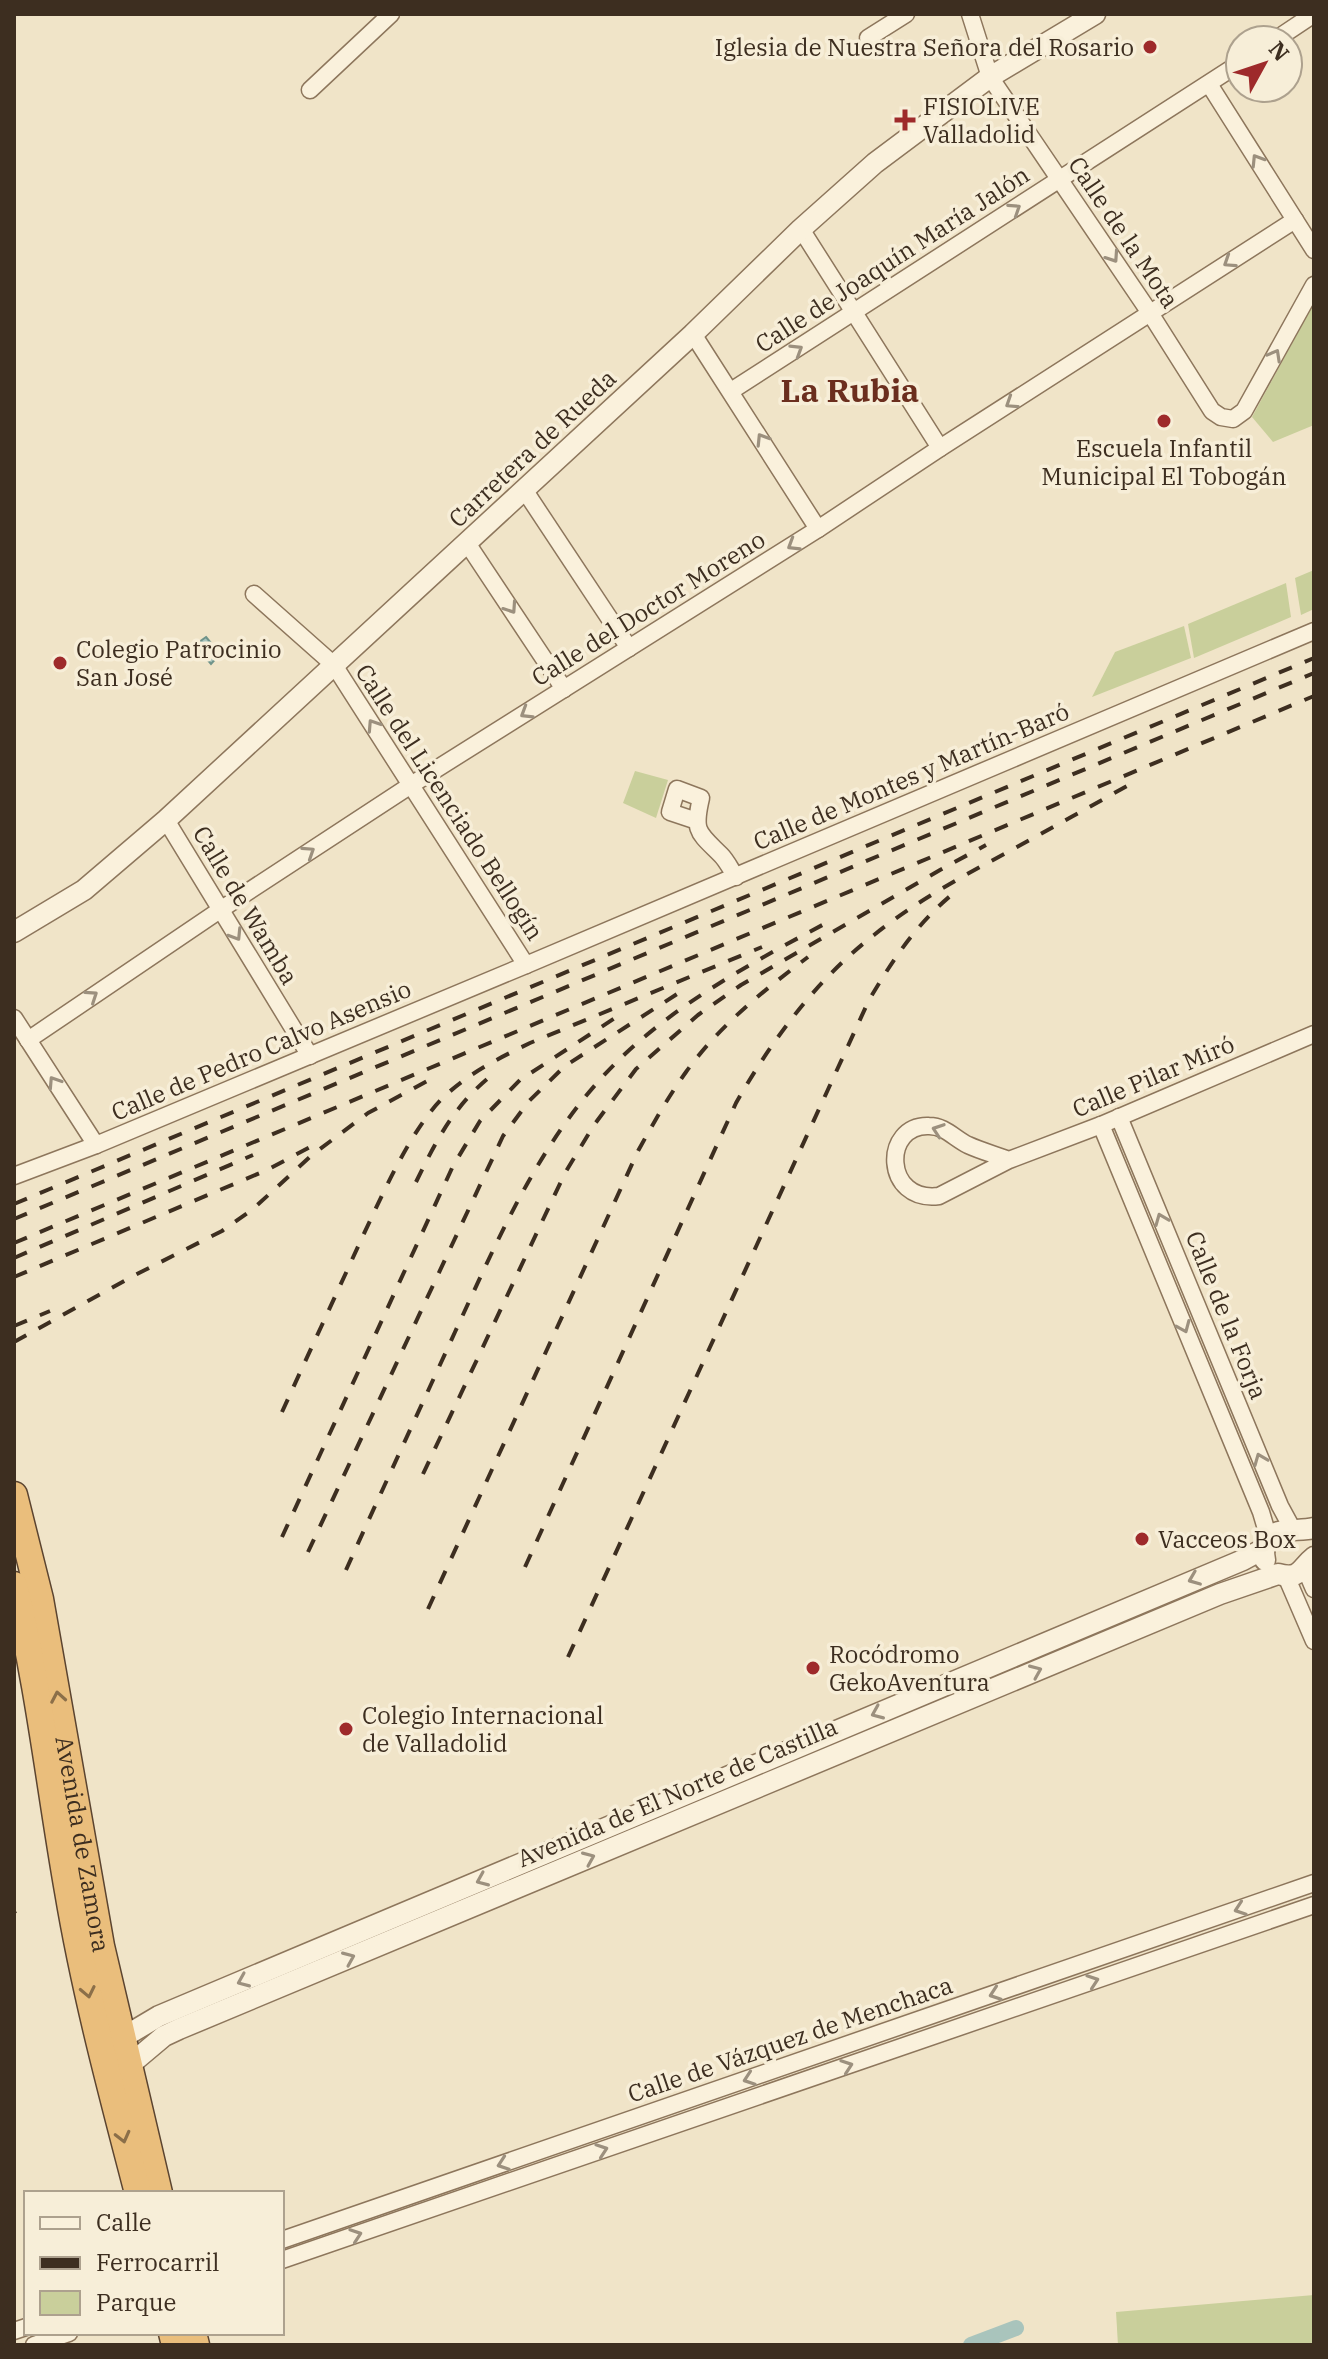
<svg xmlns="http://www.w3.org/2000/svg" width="1328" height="2359" font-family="'IBM Plex Serif',serif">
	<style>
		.green { fill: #c9cf9b }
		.water { fill: #a9c4bc; stroke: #6f938a; stroke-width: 2 }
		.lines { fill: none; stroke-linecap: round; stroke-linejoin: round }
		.canal { stroke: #a9c4bc; stroke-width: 16 }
		.minor-casing { stroke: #8d765c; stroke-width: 19 }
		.tertiary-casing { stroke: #8d765c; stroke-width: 23 }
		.trunk-casing { stroke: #5b4430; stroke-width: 29 }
		.minor { stroke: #faf1dc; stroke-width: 16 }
		.tertiary { stroke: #faf1dc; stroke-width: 20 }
		.trunk { stroke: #eabe7c; stroke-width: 26 }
		.rail { stroke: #3d2e20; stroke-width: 4; stroke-dasharray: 14 14; stroke-linecap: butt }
		.oneway { stroke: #9c907e }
		.oneway2 { stroke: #8b6f49 }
		.poi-dot { fill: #9e2a2b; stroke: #f7eed8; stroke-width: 3 }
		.labels { text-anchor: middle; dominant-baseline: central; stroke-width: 7; stroke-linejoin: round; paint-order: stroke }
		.poi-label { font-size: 24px; fill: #3d2e20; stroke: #f7eed8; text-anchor: start }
		.street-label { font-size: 24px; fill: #3d2e20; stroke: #f7eed8 }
		.district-label { font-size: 32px; font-weight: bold; fill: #6b2e1e; stroke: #f7eed8 }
	</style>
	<rect width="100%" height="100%" fill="#f0e4c8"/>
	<g class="green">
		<path d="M 1314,303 L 1314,425 L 1273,442 L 1252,417 Z"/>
		<path d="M 1314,570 L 1314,609 L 1301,615 L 1295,578 Z"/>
		<path d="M 1286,583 L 1291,617 L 1194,658 L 1188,624 Z"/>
		<path d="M 1184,626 L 1191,658 L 1092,697 L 1115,652 Z"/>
		<path d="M 635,771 L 668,780 L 656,818 L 623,803 Z"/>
		<path d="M 1314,2295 L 1314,2345 L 1118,2345 L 1116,2312 Z"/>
	</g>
	<path class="water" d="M 206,637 L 220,654 L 211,664 L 195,645 Z"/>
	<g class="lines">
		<path class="canal" d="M 971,2345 L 1016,2328"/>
		<g class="minor-casing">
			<g id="minor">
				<path d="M 970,14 L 990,77 L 1150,313 L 1212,411 L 1221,417 L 1233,419 L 1244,411 L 1314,285"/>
				<path d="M 868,38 L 906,14"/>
				<path d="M 1275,40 L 1314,14"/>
				<path d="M 1209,84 L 1314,250"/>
				<path d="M 310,90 L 391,14"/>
				<path d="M 801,229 L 940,448"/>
				<path d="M 693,334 L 818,529"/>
				<path d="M 731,391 L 1240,63"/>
				<path d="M 525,491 L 629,648"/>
				<path d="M 467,543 L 564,689"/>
				<path d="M 254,594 L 334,665 L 526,965"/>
				<path d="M 166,820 L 310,1056"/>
				<path d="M 697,821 L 670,812 L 677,789 L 701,798 C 693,832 698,832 721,855 C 727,861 731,870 736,877"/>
				<path d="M 14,1018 L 96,1145"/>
				<path d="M 28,1040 L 220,910 L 411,785 L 818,529 L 940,448 L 1295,220"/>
				<path d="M 1119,1117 L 1280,1506 L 1293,1530"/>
				<path d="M 1101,1125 L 1261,1512 L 1269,1539"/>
				<path d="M 1009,1160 C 996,1155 981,1151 968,1145 C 954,1138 945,1126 929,1126 C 882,1124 883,1203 939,1196 L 1009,1160 L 1101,1125 L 1314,1034"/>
				<path d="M 14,1176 L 96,1145 L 526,965 L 1314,631"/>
				<path d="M 1305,1568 L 1314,1589"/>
				<path d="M 1286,1576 L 1314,1641"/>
				<path d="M 282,2240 L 1314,1883"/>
				<path d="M 282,2260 L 1314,1905"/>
				<path d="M 14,2331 L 26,2327"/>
				<path d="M 34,2345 L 69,2333"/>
			</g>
		</g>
		<g class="tertiary-casing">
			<g id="tertiary">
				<path d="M 14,932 L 84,890 L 166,820 L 693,334 L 801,229 L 875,163 L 990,77 L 1095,14"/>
				<path d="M 1265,1560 C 1258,1523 1292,1533 1314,1528"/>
				<path d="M 113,2046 L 122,2038 L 159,2016 L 1243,1560 L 1265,1548"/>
				<path d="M 120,2073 L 164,2036 L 179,2029 L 1220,1594 L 1278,1574 C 1301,1580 1300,1568 1314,1557"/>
			</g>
		</g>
		<g class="trunk-casing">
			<g id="trunk">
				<path id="s1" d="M 14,1495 L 40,1599 L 101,1946 L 159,2193"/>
				<path d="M 14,1585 C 39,1686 50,1789 68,1891 C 85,1993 112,2093 138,2193"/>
				<path d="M 172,2333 L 175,2345"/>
				<path d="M 193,2333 L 196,2345"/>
			</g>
		</g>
		<use href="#minor" class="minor"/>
		<use href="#tertiary" class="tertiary"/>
		<use href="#trunk" class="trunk"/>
		<g class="rail">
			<path d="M 416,1182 C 438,1137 456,1102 497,1071"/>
			<path d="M 14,1204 L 1314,658"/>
			<path d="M 14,1219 L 1314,673"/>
			<path d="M 14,1243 L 1314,696"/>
			<path d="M 14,1258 L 253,1155"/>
			<path d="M 14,1277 L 267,1170 L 310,1147"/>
			<path d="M 14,1326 L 50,1311"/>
			<path d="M 14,1342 L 135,1275 L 222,1231 L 253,1209 L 312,1155 L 368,1113 L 431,1079"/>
			<path d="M 282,1412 C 308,1355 335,1297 361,1240 C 381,1198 412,1125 447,1094 C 471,1072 501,1057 530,1043 L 762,947"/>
			<path d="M 423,1474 L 565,1173 L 594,1125 L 636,1069 L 698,1015 L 741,985 L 940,870 L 986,845"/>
			<path d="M 282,1537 L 453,1166 L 480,1121 L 520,1080 L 615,1018"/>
			<path d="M 308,1552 L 503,1136 L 529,1101 L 565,1066 L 685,989"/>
			<path d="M 525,1567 L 736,1103 C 772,1040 816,980 874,935 C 915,902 961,877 1008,852 C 1051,828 1093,805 1136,781"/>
			<path d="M 346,1570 C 382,1490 419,1411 455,1332 C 501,1233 544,1130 625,1054 C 684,999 757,960 828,922"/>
			<path d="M 428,1609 L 638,1151 C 653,1124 668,1097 686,1072 C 719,1026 763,991 808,957"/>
			<path d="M 568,1657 L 869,1000 C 895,956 919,920 960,888"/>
			<path d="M 14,1912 L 16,1911"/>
		</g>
	</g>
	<defs><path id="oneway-chevron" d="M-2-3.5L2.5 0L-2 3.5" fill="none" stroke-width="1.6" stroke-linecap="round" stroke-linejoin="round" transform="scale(2)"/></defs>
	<g class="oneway">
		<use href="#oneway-chevron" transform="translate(1257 160) rotate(-122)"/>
		<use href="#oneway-chevron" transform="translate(1015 209) rotate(-33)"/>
		<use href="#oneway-chevron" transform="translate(1113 257) rotate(56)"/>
		<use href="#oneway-chevron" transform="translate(1229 262) rotate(147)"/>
		<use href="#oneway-chevron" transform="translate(797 350) rotate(-32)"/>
		<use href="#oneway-chevron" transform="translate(1275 355) rotate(-61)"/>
		<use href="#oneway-chevron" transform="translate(1011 403) rotate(147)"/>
		<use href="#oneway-chevron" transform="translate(762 439) rotate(-122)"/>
		<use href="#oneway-chevron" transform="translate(793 545) rotate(148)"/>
		<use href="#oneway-chevron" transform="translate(511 608) rotate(56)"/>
		<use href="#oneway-chevron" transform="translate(526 713) rotate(148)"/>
		<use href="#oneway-chevron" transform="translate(373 725) rotate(-123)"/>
		<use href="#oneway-chevron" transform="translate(309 852) rotate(-33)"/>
		<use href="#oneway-chevron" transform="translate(236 935) rotate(58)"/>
		<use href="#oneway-chevron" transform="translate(92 996) rotate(-34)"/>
		<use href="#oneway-chevron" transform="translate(54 1082) rotate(-123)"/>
		<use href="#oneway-chevron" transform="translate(938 1130) rotate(-161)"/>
		<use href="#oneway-chevron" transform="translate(1161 1219) rotate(-112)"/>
		<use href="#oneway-chevron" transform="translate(1184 1327) rotate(67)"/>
		<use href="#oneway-chevron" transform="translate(1260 1459) rotate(-112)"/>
		<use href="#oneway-chevron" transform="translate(1194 1579) rotate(158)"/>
		<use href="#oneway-chevron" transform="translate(1036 1671) rotate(-23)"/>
		<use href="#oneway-chevron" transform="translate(877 1713) rotate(157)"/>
		<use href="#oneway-chevron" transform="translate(589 1858) rotate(-23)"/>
		<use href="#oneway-chevron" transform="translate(482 1880) rotate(157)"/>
		<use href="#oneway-chevron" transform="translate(1240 1909) rotate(161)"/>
		<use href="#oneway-chevron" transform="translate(349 1958) rotate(-23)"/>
		<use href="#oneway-chevron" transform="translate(243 1981) rotate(157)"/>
		<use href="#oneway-chevron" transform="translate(1093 1981) rotate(-19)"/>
		<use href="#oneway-chevron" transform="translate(995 1994) rotate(161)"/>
		<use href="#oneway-chevron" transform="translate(847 2066) rotate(-19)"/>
		<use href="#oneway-chevron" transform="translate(749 2079) rotate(161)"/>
		<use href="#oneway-chevron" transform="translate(602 2150) rotate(-19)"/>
		<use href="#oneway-chevron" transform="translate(503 2164) rotate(161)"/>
		<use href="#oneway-chevron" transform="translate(356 2235) rotate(-19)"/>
	</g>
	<g class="oneway2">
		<use href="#oneway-chevron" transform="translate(58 1697) rotate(-100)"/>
		<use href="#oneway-chevron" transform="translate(88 1992) rotate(78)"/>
		<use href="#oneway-chevron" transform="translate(123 2137) rotate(76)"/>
	</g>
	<g class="poi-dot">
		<circle cx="1150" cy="47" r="8"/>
		<path d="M901 108h8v8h8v8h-8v8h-8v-8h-8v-8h8z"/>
		<circle cx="1164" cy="421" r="8"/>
		<circle cx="60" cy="663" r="8"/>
		<circle cx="1142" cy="1539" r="8"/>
		<circle cx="813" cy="1668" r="8"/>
		<circle cx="346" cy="1729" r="8"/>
	</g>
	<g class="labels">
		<g class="poi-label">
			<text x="1134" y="47" text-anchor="end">Iglesia de Nuestra Señora del Rosario</text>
			<text x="923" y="106">FISIOLIVE<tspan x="923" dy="28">Valladolid</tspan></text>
			<text x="1164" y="448" text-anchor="middle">Escuela Infantil<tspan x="1164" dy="28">Municipal El Tobogán</tspan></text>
			<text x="76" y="649">Colegio Patrocinio<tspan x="76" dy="28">San José</tspan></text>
			<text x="1158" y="1539">Vacceos Box</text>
			<text x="829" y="1654">Rocódromo<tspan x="829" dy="28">GekoAventura</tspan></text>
			<text x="362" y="1715">Colegio Internacional<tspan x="362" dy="28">de Valladolid</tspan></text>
		</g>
		<g class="street-label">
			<text transform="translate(1124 232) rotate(56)">Calle de la Mota</text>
			<text transform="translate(892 259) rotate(-33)">Calle de Joaquín María Jalón</text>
			<text transform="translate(532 448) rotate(-43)">Carretera de Rueda</text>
			<text transform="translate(648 608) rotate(-32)">Calle del Doctor Moreno</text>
			<text transform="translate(911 776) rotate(-23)">Calle de Montes y Martín-Baró</text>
			<text transform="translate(450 802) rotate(57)">Calle del Licenciado Bellogín</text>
			<text transform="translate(246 905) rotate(59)">Calle de Wamba</text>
			<text transform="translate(261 1050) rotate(-23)">Calle de Pedro Calvo Asensio</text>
			<text transform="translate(1153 1076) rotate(-23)">Calle Pilar Miró</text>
			<text transform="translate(1227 1315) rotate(68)">Calle de la Forja</text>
			<text transform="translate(677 1792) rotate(-23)">Avenida de El Norte de Castilla</text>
			<text stroke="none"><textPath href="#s1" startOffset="356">Avenida de Zamora</textPath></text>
			<text transform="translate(790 2039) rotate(-19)">Calle de Vázquez de Menchaca</text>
		</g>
		<g class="district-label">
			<text x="850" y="390">La Rubia</text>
		</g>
	</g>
	<rect width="1328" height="2359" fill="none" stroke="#3d2e20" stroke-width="32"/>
	<rect x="24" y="2191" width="260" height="144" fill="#f7eed8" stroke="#ada18e" stroke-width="2"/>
	<rect x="40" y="2217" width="40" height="12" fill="#faf1dc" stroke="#ada18e" stroke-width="2"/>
	<text x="96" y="2231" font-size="24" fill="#3d2e20">Calle</text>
	<rect x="40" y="2257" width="40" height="12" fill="#3d2e20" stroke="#ada18e" stroke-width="2"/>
	<text x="96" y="2271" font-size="24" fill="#3d2e20">Ferrocarril</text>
	<rect x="40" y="2291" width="40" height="24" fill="#c9cf9b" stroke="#ada18e" stroke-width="2"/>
	<text x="96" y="2311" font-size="24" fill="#3d2e20">Parque</text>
	<g transform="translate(1264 64) rotate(50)"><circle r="38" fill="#f7eed8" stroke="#ada18e" stroke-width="2"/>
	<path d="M0-6L14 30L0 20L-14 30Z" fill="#9e2a2b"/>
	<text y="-12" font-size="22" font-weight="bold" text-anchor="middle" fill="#3d2e20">N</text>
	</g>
</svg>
